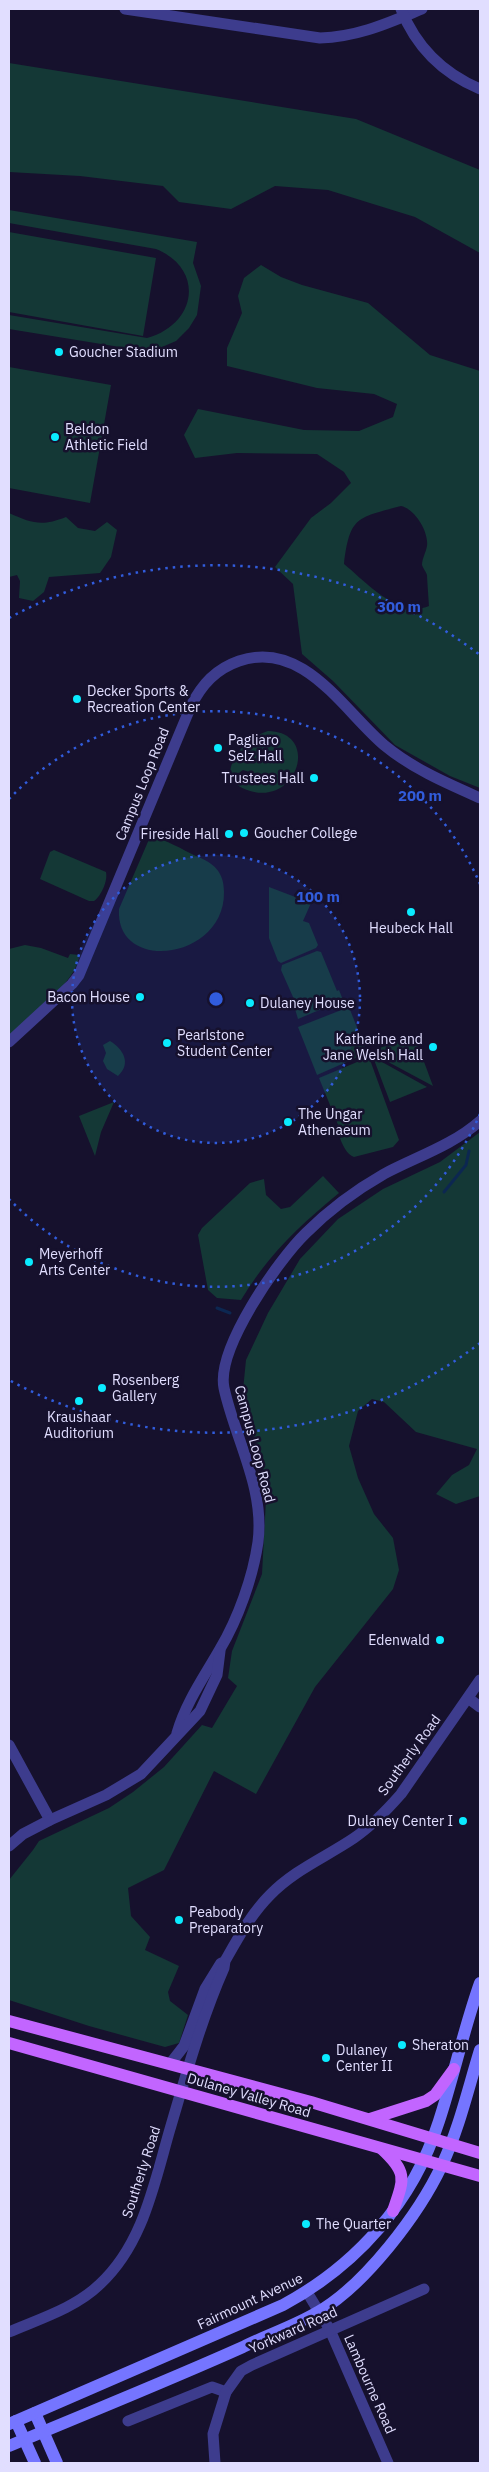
<svg xmlns="http://www.w3.org/2000/svg" width="489" height="2472" font-family="'IBM Plex Sans',sans-serif">
	<style>
		.green { fill: #143836; fill-rule: evenodd }
		.lines { fill: none; stroke-linecap: round; stroke-linejoin: round }
		.stream { stroke: #0c2751; stroke-width: 3 }
		.minor { stroke: #3d3c8d; stroke-width: 11 }
		.secondary { stroke: #7575ff; stroke-width: 12 }
		.primary { stroke: #c265ff; stroke-width: 12 }
		.ring { fill: none; stroke: #315cdc; stroke-width: 2.5; stroke-dasharray: 2.5 5 }
		.poi-dot { fill: #0aebff; stroke: #16112d; stroke-width: 2 }
		.labels { text-anchor: middle; dominant-baseline: central; stroke-width: 5; stroke-linejoin: round; paint-order: stroke }
		.poi-label { font-size: 14px; fill: #e1deff; stroke: #16112d; text-anchor: start }
		.street-label { font-size: 14px; fill: #e1deff; stroke: #16112d }
		.centre { fill: #315cdc; stroke: #16112d; stroke-width: 2.5 }
		.ring-label { font-size: 15px; text-anchor: middle; font-weight: bold; fill: #315cdc; stroke: #16112d; stroke-width: 5; stroke-linejoin: round; paint-order: stroke }
	</style>
	<rect width="100%" height="100%" fill="#16112d"/>
	<g class="green">
		<path d="M 9,63 L 356,119 L 480,170 L 480,253 L 415,217 L 328,190 L 275,186 L 231,209 L 179,202 L 163,186 L 80,176 L 9,172 Z"/>
		<path d="M 9,210 L 197,242 L 193,263 L 201,286 L 197,315 L 189,328 L 176,341 L 162,347 L 148,351 L 132,349 L 9,329 L 9,315 L 147,338 C 197,324 205,269 156,249 L 9,223 Z"/>
		<path d="M 9,232 L 156,258 L 143,336 L 9,312 Z"/>
		<path d="M 261,265 L 281,277 L 302,285 L 368,303 L 430,355 L 480,371 L 480,788 L 450,776 L 395,745 L 333,681 L 302,654 L 293,584 L 275,567 L 311,518 L 331,503 L 351,483 L 344,472 L 317,454 L 237,453 L 195,458 L 184,435 L 198,409 L 304,430 L 359,431 L 393,417 L 397,404 L 374,394 L 317,388 L 227,366 L 227,348 L 242,313 L 238,296 L 244,278 ZM 401,506 C 415,509 429,532 427,546 C 426,552 422,559 422,565 C 423,568 426,572 427,575 C 427,579 429,603 429,606 C 398,619 365,581 344,564 C 350,516 357,518 401,506 Z"/>
		<path d="M 9,367 L 111,385 L 90,503 L 9,488 Z"/>
		<path d="M 9,513 C 32,523 41,527 66,517 L 78,528 L 95,531 L 107,522 L 117,530 L 111,557 L 100,573 L 49,577 L 44,592 L 33,601 L 19,598 L 20,581 L 17,575 L 9,577 Z"/>
		<path d="M 268,731 C 327,732 291,825 231,781 L 256,783 L 258,780 L 256,774 L 243,770 L 240,772 L 243,780 L 230,776 C 229,756 250,736 268,731 Z"/>
		<path d="M 150,837 C 164,838 183,850 196,856 C 214,863 224,872 224,892 C 225,960 115,974 119,909 Z"/>
		<path d="M 54,850 L 106,872 C 108,881 101,896 94,901 L 89,901 L 40,879 L 50,852 Z"/>
		<path d="M 269,887 L 311,903 L 303,921 L 309,923 L 318,945 L 316,948 L 281,963 L 278,961 L 269,938 Z"/>
		<path d="M 25,945 L 41,948 L 68,958 L 70,954 L 79,955 C 78,981 28,1019 9,1036 L 9,949 Z"/>
		<path d="M 317,951 L 321,952 L 337,991 L 339,990 L 343,1000 L 298,1019 L 295,1009 L 297,1006 L 281,970 L 282,965 Z"/>
		<path d="M 349,1007 L 367,1053 L 317,1075 L 298,1027 Z"/>
		<path d="M 414,1035 L 433,1086 L 377,1056 L 375,1051 L 377,1049 Z"/>
		<path d="M 110,1041 C 123,1049 132,1063 118,1076 L 107,1069 L 103,1061 L 106,1053 L 103,1045 Z"/>
		<path d="M 369,1057 L 399,1140 L 393,1147 L 354,1157 C 347,1155 342,1144 340,1138 L 343,1137 L 319,1078 Z"/>
		<path d="M 373,1057 L 427,1087 L 390,1102 Z"/>
		<path d="M 114,1102 L 101,1132 L 95,1156 L 79,1116 Z"/>
		<path d="M 480,1132 L 480,1496 L 456,1504 L 436,1494 L 452,1475 L 469,1465 L 477,1449 L 416,1432 L 384,1402 L 372,1399 L 358,1411 L 349,1446 L 358,1478 L 374,1514 L 393,1538 L 399,1570 L 393,1589 L 315,1687 L 256,1794 L 214,1771 L 164,1870 L 128,1888 L 131,1916 L 150,1937 L 145,1950 L 179,1966 L 168,1992 L 170,2001 L 188,2015 L 179,2043 L 165,2047 L 89,2026 L 9,2000 L 9,1880 L 33,1850 L 39,1841 L 109,1808 L 133,1792 L 164,1767 L 202,1725 L 212,1728 L 237,1686 L 228,1678 L 232,1651 L 262,1574 L 267,1481 L 242,1400 L 246,1360 L 268,1313 L 300,1259 L 338,1219 L 383,1189 L 440,1162 Z"/>
		<path d="M 323,1176 L 339,1193 C 299,1226 268,1255 241,1300 L 217,1298 L 208,1290 L 198,1235 L 202,1228 L 250,1183 L 264,1179 L 266,1195 L 281,1209 L 290,1207 Z"/>
	</g>
	<g class="lines">
		<g class="stream">
			<path d="M 444,1192 L 466,1165 L 469,1151"/>
			<path d="M 217,1308 L 230,1313"/>
		</g>
		<g class="minor">
			<path d="M 125,9 L 320,38 C 358,37 388,23 422,9"/>
			<path d="M 401,9 C 416,47 442,73 480,89"/>
			<path d="M 9,1042 L 72,984 L 79,975 L 191,706 C 202,684 216,669 239,661 C 303,639 343,710 384,745 C 413,769 446,783 480,798"/>
			<path d="M 468,1698 L 480,1707"/>
			<path d="M 177,1733 C 186,1702 204,1677 220,1649 C 238,1619 253,1577 258,1542 C 265,1488 235,1439 224,1388 C 216,1349 278,1260 306,1233 C 329,1210 356,1190 384,1174 C 416,1157 453,1145 480,1121"/>
			<path d="M 9,1745 L 50,1820"/>
			<path d="M 9,1846 L 23,1834 L 50,1820 L 106,1795 L 141,1774 L 200,1711 L 217,1675 L 220,1651"/>
			<path d="M 170,2064 L 184,2046 L 205,1989 L 221,1963"/>
			<path d="M 307,2292 L 330,2330 L 388,2463"/>
			<path d="M 9,2332 C 39,2319 75,2308 99,2285 C 143,2245 154,2184 170,2129 C 186,2075 201,2020 224,1968 L 225,1961 C 238,1938 251,1914 270,1895 C 294,1870 326,1857 354,1838 C 373,1825 387,1810 401,1794 L 480,1680"/>
			<path d="M 128,2421 L 212,2387 L 226,2392 L 241,2371 L 252,2365 L 424,2289"/>
			<path d="M 215,2463 L 213,2434 L 226,2392"/>
		</g>
		<g class="secondary">
			<path d="M 35,2413 L 57,2463"/>
			<path d="M 16,2421 L 35,2463"/>
			<path d="M 9,2424 L 283,2305 C 357,2265 413,2202 439,2121 C 454,2075 464,2028 480,1983"/>
			<path d="M 9,2446 C 87,2413 165,2382 243,2347 C 267,2335 295,2326 318,2312 C 365,2285 419,2214 442,2165 C 459,2129 468,2089 480,2050"/>
		</g>
		<g class="primary">
			<path d="M 9,2021 L 311,2102 L 480,2153"/>
			<path d="M 9,2043 L 480,2176"/>
			<path d="M 370,2119 L 426,2101 L 435,2095 L 454,2069"/>
			<path d="M 382,2149 C 408,2173 404,2179 393,2211"/>
		</g>
	</g>
	<circle cx="216" cy="999" r="144" fill="#315cdc" fill-opacity=".12"/>
	<g class="ring">
		<circle cx="216" cy="999" r="144"/>
		<path d="M480 1114A288 288 0 0 1 9 1199M9 799A288 288 0 0 1 480 884"/>
		<path d="M480 1343A433 433 0 0 1 9 1380M9 618A433 433 0 0 1 480 655"/>
	</g>
	<g class="poi-dot">
		<circle cx="59" cy="352" r="5"/>
		<circle cx="55" cy="437" r="5"/>
		<circle cx="77" cy="699" r="5"/>
		<circle cx="218" cy="748" r="5"/>
		<circle cx="314" cy="778" r="5"/>
		<circle cx="244" cy="833" r="5"/>
		<circle cx="229" cy="834" r="5"/>
		<circle cx="411" cy="912" r="5"/>
		<circle cx="140" cy="997" r="5"/>
		<circle cx="250" cy="1003" r="5"/>
		<circle cx="167" cy="1043" r="5"/>
		<circle cx="433" cy="1047" r="5"/>
		<circle cx="288" cy="1122" r="5"/>
		<circle cx="29" cy="1262" r="5"/>
		<circle cx="102" cy="1388" r="5"/>
		<circle cx="79" cy="1401" r="5"/>
		<circle cx="440" cy="1640" r="5"/>
		<circle cx="463" cy="1821" r="5"/>
		<circle cx="179" cy="1920" r="5"/>
		<circle cx="402" cy="2045" r="5"/>
		<circle cx="326" cy="2058" r="5"/>
		<circle cx="306" cy="2224" r="5"/>
	</g>
	<g class="labels">
		<g class="poi-label">
			<text x="69" y="352">Goucher Stadium</text>
			<text x="65" y="429">Beldon<tspan x="65" dy="16">Athletic Field</tspan></text>
			<text x="87" y="691">Decker Sports &amp;<tspan x="87" dy="16">Recreation Center</tspan></text>
			<text x="228" y="740">Pagliaro<tspan x="228" dy="16">Selz Hall</tspan></text>
			<text x="304" y="778" text-anchor="end">Trustees Hall</text>
			<text x="254" y="833">Goucher College</text>
			<text x="219" y="834" text-anchor="end">Fireside Hall</text>
			<text x="411" y="928" text-anchor="middle">Heubeck Hall</text>
			<text x="130" y="997" text-anchor="end">Bacon House</text>
			<text x="260" y="1003">Dulaney House</text>
			<text x="177" y="1035">Pearlstone<tspan x="177" dy="16">Student Center</tspan></text>
			<text x="423" y="1039" text-anchor="end">Katharine and<tspan x="423" dy="16">Jane Welsh Hall</tspan></text>
			<text x="298" y="1114">The Ungar<tspan x="298" dy="16">Athenaeum</tspan></text>
			<text x="39" y="1254">Meyerhoff<tspan x="39" dy="16">Arts Center</tspan></text>
			<text x="112" y="1380">Rosenberg<tspan x="112" dy="16">Gallery</tspan></text>
			<text x="79" y="1417" text-anchor="middle">Kraushaar<tspan x="79" dy="16">Auditorium</tspan></text>
			<text x="430" y="1640" text-anchor="end">Edenwald</text>
			<text x="453" y="1821" text-anchor="end">Dulaney Center I</text>
			<text x="189" y="1912">Peabody<tspan x="189" dy="16">Preparatory</tspan></text>
			<text x="412" y="2045">Sheraton</text>
			<text x="336" y="2050">Dulaney<tspan x="336" dy="16">Center II</tspan></text>
			<text x="316" y="2224">The Quarter</text>
		</g>
		<g class="street-label">
			<text transform="translate(142 784) rotate(-68)">Campus Loop Road</text>
			<text transform="translate(255 1444) rotate(75)">Campus Loop Road</text>
			<text transform="translate(409 1755) rotate(-54)">Southerly Road</text>
			<text transform="translate(249 2095) rotate(16)">Dulaney Valley Road</text>
			<text transform="translate(141 2172) rotate(-72)">Southerly Road</text>
			<text transform="translate(250 2301) rotate(-25)">Fairmount Avenue</text>
			<text transform="translate(293 2330) rotate(-24)">Yorkward Road</text>
			<text transform="translate(370 2384) rotate(66)">Lambourne Road</text>
		</g>
	</g>
	<circle cx="216" cy="999" r="8" class="centre"/>
	<g class="ring-label">
		<text x="399" y="612">300 m</text>
		<text x="420" y="801">200 m</text>
		<text x="318" y="902">100 m</text>
	</g>
	<rect width="489" height="2472" fill="none" stroke="#e1deff" stroke-width="20"/>
</svg>
